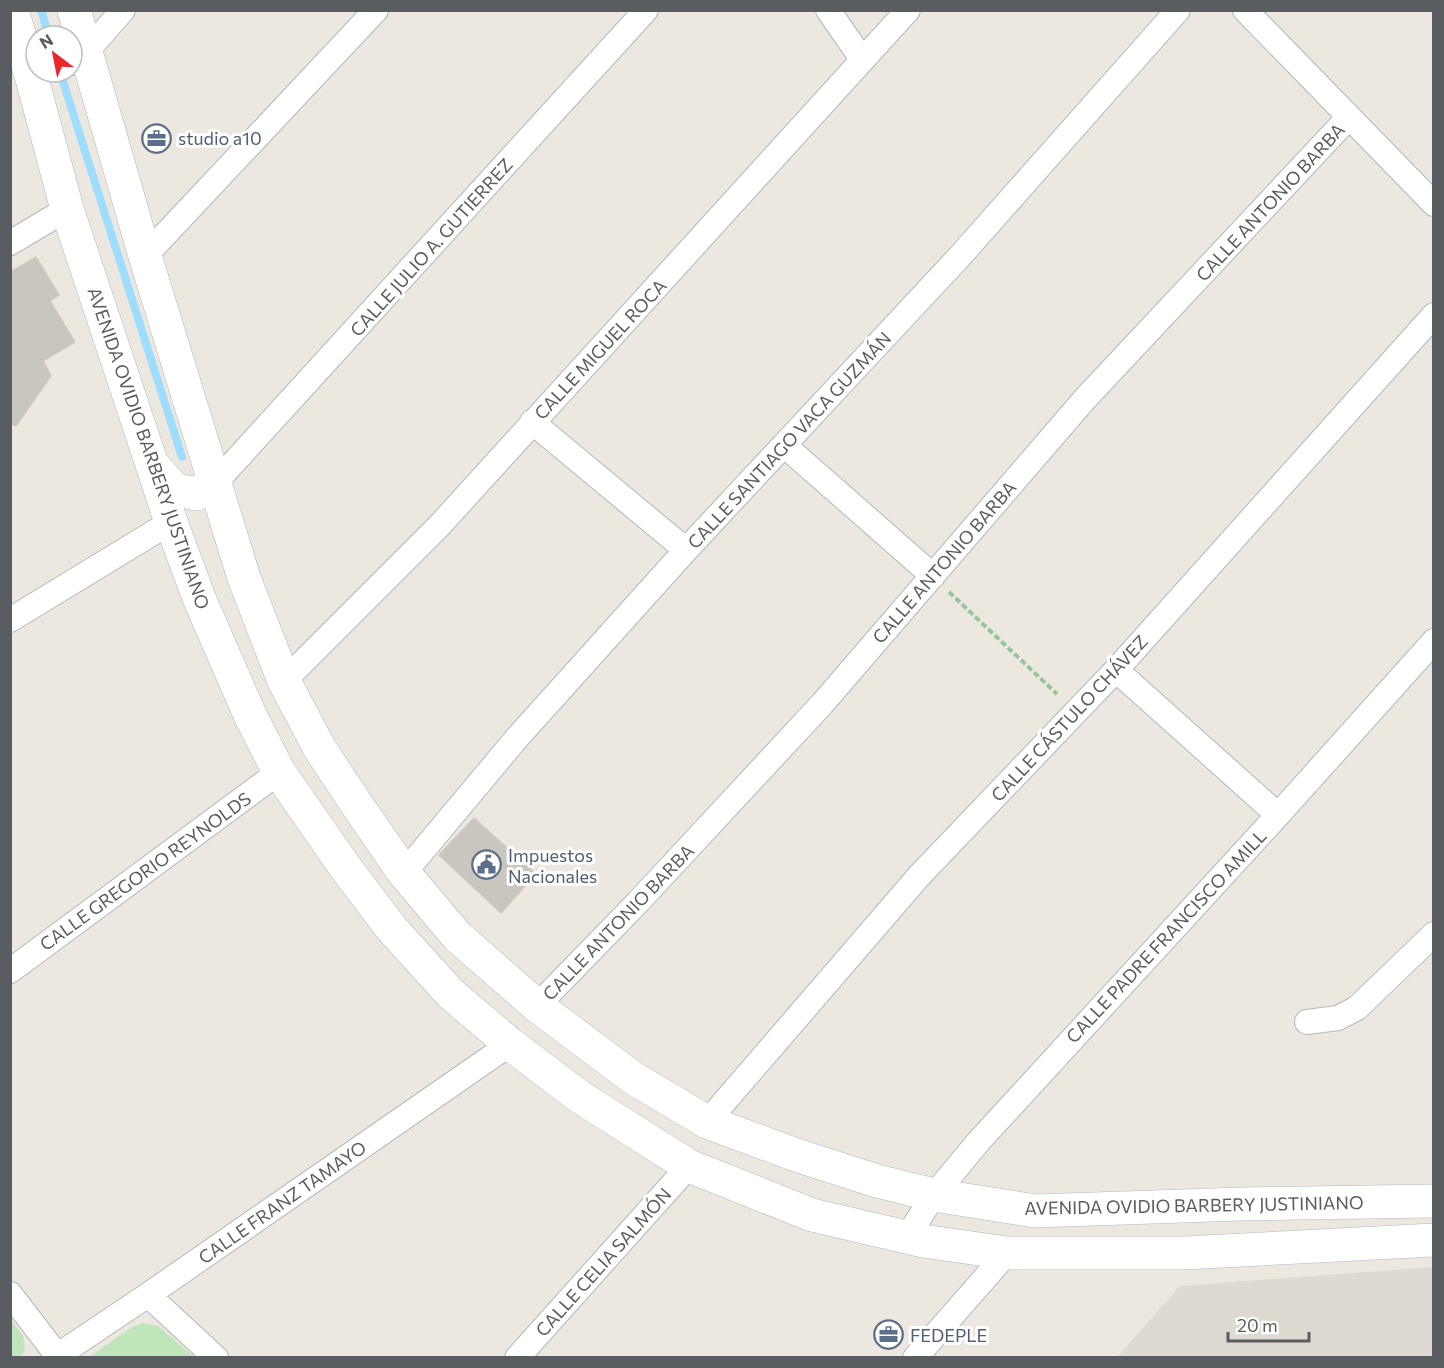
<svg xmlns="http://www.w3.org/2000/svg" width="1444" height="1368" font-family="Commissioner,sans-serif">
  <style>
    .education { fill: #dedad1 }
    .green { fill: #bfe5bb }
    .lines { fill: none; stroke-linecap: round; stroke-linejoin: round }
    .stream { stroke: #9dddff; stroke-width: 8 }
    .building { fill: #c9c5bf; stroke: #d1c9be; stroke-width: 1.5 }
    .street-casing { stroke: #b3b7bb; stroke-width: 26 }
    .secondary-casing { stroke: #b2b6bb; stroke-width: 34 }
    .path { stroke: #94c69e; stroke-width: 4; stroke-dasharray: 6 3; stroke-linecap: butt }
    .street { stroke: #fff; stroke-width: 24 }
    .secondary { stroke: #fff; stroke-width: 33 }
    .labels { text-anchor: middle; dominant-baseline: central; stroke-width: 6; stroke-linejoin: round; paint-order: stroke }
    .service-label { font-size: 18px; fill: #4e5e75; stroke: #fff; text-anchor: start }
    .street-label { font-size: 18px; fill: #595d61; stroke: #fff }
  </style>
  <rect width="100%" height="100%" fill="#ece8e0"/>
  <path class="education" d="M1433,1267V1357H1117L1180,1286Z"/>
  <path class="green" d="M10,1319L23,1336L25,1350L20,1357H11Z
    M143,1323L158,1326L194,1357H89L132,1327Z"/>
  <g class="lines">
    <path class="stream" d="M41,10L49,36
      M60,72L182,457"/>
  </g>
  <path class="building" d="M36,257L59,295L50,301L75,342L43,361L51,376L16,426L10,423V272Z
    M474,818L536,874L501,913L439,855Z"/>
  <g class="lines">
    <defs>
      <path id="street" d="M828,10L862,59
        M1245,10L1434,204
        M72,63L87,51L123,10
        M10,243L67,209
        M145,256L376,10
        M532,422L686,550
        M784,445L933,576
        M216,482L646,10
        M10,620L171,522
        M1116,670L1278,815
        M284,681L439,526L908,10
        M404,873L516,739L686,550L961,255L1178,10
        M10,971L279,772
        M537,1006L639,901L822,704L1084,400L1349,117
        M1307,1022L1338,1018L1357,1008L1434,934
        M707,1122L919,876L1116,670L1434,315
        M907,1237L934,1195L979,1141L1278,815L1434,641
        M10,1294L57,1355
        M148,1295L216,1358
        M54,1358L148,1295L510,1044
        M517,1358L689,1166
        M915,1358L1007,1253"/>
      <path id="secondary" d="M12,10L32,79L67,209L171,522L199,598L250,715L279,772L345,867L392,929L451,994L510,1044L580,1097L689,1166L812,1215L923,1241L1007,1253H1184L1434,1240
        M74,10L145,256L244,578L284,681L320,749L357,805L404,873L457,936L537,1006L633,1078L707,1122L799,1156L877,1181L934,1195L1035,1211L1241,1204L1434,1201
        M152,464L174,489L196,494L216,482"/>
    </defs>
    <use href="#street" class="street-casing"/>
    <use href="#secondary" class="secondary-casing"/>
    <path class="path" d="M949,592L1057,694"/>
    <use href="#street" class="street"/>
    <use href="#secondary" class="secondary"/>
  </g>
  <defs>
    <symbol id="office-ring" viewBox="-11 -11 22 22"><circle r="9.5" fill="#fff" stroke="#5c6f8a" stroke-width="1.5"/><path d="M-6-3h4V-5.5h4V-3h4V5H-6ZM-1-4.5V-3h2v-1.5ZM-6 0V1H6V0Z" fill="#5c6f8a"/></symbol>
    <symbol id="civic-ring" viewBox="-11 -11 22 22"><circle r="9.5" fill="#fff" stroke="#5c6f8a" stroke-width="1.5"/><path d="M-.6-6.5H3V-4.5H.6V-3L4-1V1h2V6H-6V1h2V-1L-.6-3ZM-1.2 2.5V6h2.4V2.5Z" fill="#5c6f8a"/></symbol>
  </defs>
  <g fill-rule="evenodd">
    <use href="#office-ring" x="140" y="122" width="33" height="33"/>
    <use href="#civic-ring" x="470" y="848" width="33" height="33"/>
    <use href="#office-ring" x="872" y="1318" width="33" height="33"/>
  </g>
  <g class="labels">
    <g class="service-label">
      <text x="178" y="138">studio a10</text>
      <text x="508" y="855">Impuestos<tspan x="508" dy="21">Nacionales</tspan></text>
      <text x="910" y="1335">FEDEPLE</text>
    </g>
    <g class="street-label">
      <text transform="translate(1270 202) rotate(-47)">CALLE ANTONIO BARBA</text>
      <text transform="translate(431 247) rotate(-48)">CALLE JULIO A. GUTIERREZ</text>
      <text transform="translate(600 349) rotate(-47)">CALLE MIGUEL ROCA</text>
      <text transform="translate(789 440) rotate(-47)">CALLE SANTIAGO VACA GUZMÁN</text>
      <text transform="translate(149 448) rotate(71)">AVENIDA OVIDIO BARBERY JUSTINIANO</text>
      <text transform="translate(944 562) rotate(-49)">CALLE ANTONIO BARBA</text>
      <text transform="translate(1069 718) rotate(-47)">CALLE CÁSTULO CHÁVEZ</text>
      <text transform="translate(145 871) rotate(-36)">CALLE GREGORIO REYNOLDS</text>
      <text transform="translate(618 922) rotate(-46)">CALLE ANTONIO BARBA</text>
      <text transform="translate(1166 936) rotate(-47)">CALLE PADRE FRANCISCO AMILL</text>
      <text transform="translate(282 1202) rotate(-35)">CALLE FRANZ TAMAYO</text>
      <text transform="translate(1194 1205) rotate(-1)">AVENIDA OVIDIO BARBERY JUSTINIANO</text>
      <text transform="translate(603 1262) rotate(-48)">CALLE CELIA SALMÓN</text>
    </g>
  </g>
  <rect width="1444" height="1368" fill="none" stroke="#595d61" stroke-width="24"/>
  <g transform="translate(54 54) rotate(328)"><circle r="28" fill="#ffffff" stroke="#bdbec0" stroke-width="1.5"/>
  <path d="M0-4.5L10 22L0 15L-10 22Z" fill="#eb272a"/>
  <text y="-9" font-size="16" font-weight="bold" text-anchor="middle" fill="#595d61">N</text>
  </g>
  <path d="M1228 1332v9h81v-9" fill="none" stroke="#595d61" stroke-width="3"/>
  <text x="1237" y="1332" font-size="18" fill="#595d61" stroke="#ffffff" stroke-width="4.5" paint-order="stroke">20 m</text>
</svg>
